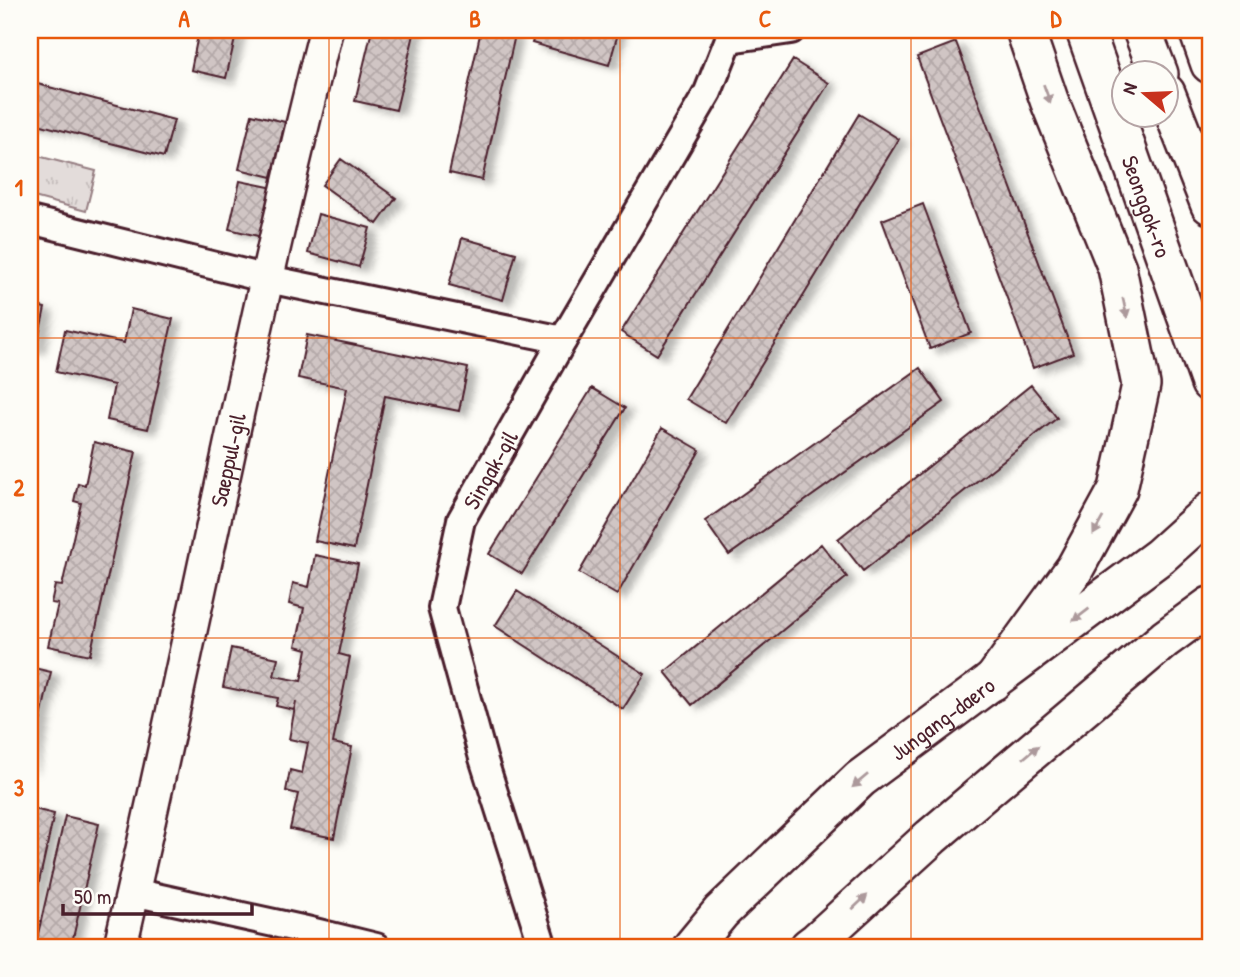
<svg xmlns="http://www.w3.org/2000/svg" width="1240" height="977" font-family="'Patrick Hand',sans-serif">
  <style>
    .park { fill: url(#park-tufts); stroke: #967e82; stroke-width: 2 }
    .building { fill: url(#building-cross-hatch); stroke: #4a1f2b; stroke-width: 2; filter: url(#shadow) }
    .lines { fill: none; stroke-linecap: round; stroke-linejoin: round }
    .minor-casing { stroke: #4a1f2b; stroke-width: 32 }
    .tertiary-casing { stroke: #4a1f2b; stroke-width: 37 }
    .secondary-casing { stroke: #4a1f2b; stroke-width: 42 }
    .minor { stroke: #fdfcf7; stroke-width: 26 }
    .tertiary { stroke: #fdfcf7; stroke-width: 32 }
    .secondary { stroke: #fdfcf7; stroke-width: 37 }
    .oneway { fill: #ac999b }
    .grid { fill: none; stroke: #e8590c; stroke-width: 2; stroke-opacity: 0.55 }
    .labels { text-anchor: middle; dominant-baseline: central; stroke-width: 5; stroke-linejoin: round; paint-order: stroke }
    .street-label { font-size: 23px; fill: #4a1f2b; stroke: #fdfcf7 }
    .neatline { fill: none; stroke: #e8590c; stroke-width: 2.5 }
    .grid-label { font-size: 23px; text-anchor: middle; font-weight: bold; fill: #e8590c }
  </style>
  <defs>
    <pattern id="park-tufts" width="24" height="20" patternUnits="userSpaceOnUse" patternTransform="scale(1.75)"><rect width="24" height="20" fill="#e3dcda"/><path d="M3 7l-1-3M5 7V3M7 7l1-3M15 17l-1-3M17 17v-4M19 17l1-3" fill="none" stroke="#c4bcbb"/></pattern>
    <pattern id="building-cross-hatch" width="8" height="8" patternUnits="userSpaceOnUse" patternTransform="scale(1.75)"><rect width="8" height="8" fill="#d0c5c4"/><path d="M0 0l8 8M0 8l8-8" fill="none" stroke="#b4a9a9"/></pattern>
    <filter id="shadow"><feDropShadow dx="8" dy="4.5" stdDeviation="3.5" flood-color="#0004"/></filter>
  </defs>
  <rect width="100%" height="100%" fill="#fdfcf7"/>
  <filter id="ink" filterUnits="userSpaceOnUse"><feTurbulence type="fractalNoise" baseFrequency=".0143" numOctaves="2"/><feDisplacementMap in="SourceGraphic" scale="14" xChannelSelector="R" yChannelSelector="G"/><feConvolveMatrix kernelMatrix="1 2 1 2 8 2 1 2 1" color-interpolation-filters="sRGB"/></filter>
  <g filter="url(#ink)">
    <path class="park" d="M30,154L96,171L86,211L30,196Z"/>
    <path class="building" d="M199,30H237L226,78L191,70Z
      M372,30H415L396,110L355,101Z
      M481,30H492L515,35L482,180L449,173Z
      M536,30H619L609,65L532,43Z
      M956,42L1073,353L1033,368L917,57Z
      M793,60L829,83L657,355L621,332Z
      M30,82L174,120L164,157L30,122Z
      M252,114L285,122L272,177L239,169Z
      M859,114L899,139L726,423L686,399Z
      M341,159L396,198L377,224L322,185Z
      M240,181L274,188L262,237L229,229Z
      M923,204L971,333L930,349L882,220Z
      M318,214L370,228L359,267L308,253Z
      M462,238L516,253L503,300L449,285Z
      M30,304L45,308L36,349L30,348Z
      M131,309L173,319L148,429L107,420L114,385L56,372L65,330L124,343Z
      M307,335L468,368L459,411L385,396L354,549L315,541L347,388L298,378Z
      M920,368L944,402L729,555L705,521Z
      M1031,385L1057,418L863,571L838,539Z
      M592,388L625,408L522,574L489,554Z
      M662,428L700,450L617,595L579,573Z
      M94,442L136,452L90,655L48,646L58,604L51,603L55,585L62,586L81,503L74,501L78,483L85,485Z
      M821,544L847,577L692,705L665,672Z
      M315,555L358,564L339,654L350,657L333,743L352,747L334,838L290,829L298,794L286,791L290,770L302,773L308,743L289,739L296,702L294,710L276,706L278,698L223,687L231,648L278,658L274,676L301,681L307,649L296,646L304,608L289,604L293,583L309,587Z
      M517,591L645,674L623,709L495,626Z
      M30,667L51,672L30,768Z
      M30,808L54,814L30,923Z
      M65,816L99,824L71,947H35Z"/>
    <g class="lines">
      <defs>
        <g id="minor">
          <path d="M729,39L791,30"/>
          <path d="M30,220L268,279L563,340"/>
          <path d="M133,892L306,930L376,947"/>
          <path id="s1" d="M543,947L483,758L442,608L461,520L563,340L708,92L729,39V30"/>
        </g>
        <g id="tertiary">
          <path id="s2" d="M120,947C192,642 249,333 326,30"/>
        </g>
        <g id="secondary">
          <path id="s3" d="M1085,30L1210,383"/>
          <path d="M1142,30L1159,74"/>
          <path d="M1198,30L1210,64"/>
          <path d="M1166,93L1210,205"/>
          <path d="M992,682L1075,568L1118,489L1141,385L1117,268L1049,100L1025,30"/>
          <path id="s4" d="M692,947L721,912L860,779L1160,556L1210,511"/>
          <path d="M809,947L817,941L931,837L1165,639L1210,606"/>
        </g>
      </defs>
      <use href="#minor" class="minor-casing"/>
      <use href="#tertiary" class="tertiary-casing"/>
      <use href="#secondary" class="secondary-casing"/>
      <use href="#minor" class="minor"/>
      <use href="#tertiary" class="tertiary"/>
      <use href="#secondary" class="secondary"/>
    </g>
    <defs><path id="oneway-solid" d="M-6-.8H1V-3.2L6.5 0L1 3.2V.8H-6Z" transform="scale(1.75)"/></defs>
    <g class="oneway">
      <use href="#oneway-solid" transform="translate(1047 94) rotate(70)"/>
      <use href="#oneway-solid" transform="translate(1125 308) rotate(78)"/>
      <use href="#oneway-solid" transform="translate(1098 526) rotate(119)"/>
      <use href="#oneway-solid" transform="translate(1081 615) rotate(143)"/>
      <use href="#oneway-solid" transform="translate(1031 752) rotate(-40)"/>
      <use href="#oneway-solid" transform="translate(860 781) rotate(140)"/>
      <use href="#oneway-solid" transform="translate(860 902) rotate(-43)"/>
    </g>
  </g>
  <path class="grid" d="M329,30V947M620,30V947M911,30V947M30,338H1210M30,638H1210"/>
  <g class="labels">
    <g class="street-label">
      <text stroke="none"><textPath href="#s3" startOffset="187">Seonggok-ro</textPath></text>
      <text stroke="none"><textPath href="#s2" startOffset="499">Saeppul-gil</textPath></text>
      <text stroke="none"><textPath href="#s1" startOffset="502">Singak-gil</textPath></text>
      <text stroke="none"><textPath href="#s4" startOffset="340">Jungang-daero</textPath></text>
    </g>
  </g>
  <rect width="1240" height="977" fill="none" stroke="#fdfcf7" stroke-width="77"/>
  <g transform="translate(1145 94) rotate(289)"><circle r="33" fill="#fdfcf7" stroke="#b5a4a5" stroke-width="2"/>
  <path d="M0-5L12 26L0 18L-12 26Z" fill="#c8321e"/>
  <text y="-10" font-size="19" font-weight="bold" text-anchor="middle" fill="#4a1f2b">N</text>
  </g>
  <path d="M63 904v10h189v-10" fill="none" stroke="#4a1f2b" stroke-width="3.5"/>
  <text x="74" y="904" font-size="21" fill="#4a1f2b" stroke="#fdfcf7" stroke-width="5" paint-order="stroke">50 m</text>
  <rect x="38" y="38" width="1164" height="901" class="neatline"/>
  <g class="grid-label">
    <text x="184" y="27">A</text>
    <text x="475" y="27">B</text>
    <text x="765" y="27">C</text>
    <text x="1056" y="27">D</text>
    <text x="19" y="196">1</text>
    <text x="19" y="496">2</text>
    <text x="19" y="796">3</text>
  </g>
</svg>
